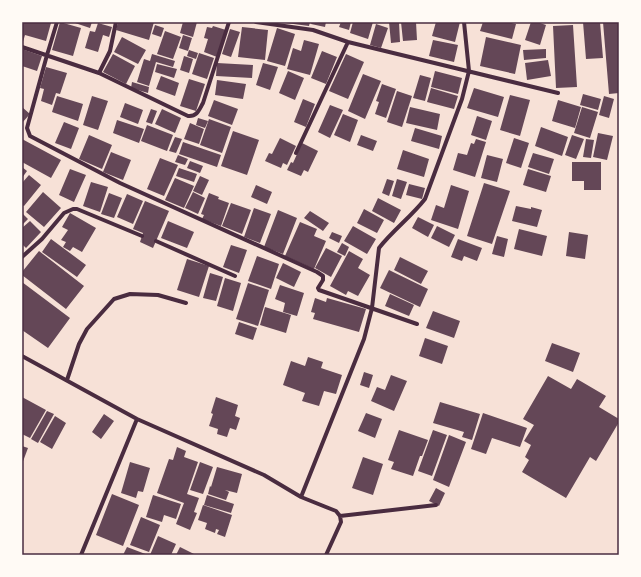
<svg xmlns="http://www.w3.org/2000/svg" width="641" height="577" font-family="'PT Sans Narrow',sans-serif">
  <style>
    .building { fill: #644757 }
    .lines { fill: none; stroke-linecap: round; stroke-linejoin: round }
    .minor { stroke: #4a2c40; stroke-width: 4 }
    .neatline { fill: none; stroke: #4a2c40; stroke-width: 1.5 }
  </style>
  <rect width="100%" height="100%" fill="#f7e1d7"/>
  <path class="building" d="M22,22H47L51,23L46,41L25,35L22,45Z
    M60,22L81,28L73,56L52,50Z
    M72,22H92L90,28Z
    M118,22H154L149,40L116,30Z
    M183,22H197L193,37L180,33Z
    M286,22H310L309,26L286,23Z
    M312,22H326L325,27L311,24Z
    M341,22H351L349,30L339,27Z
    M353,22H373L368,39L350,33Z
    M389,22H399L400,42L391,43Z
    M401,22H416L417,40L403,41Z
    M436,22H460L455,42L432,36Z
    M483,22H507L516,24L512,39L480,31Z
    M531,22H537L546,25L540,45L525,40Z
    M583,22H600L603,58L586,59Z
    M603,22H619V93L609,94Z
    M98,23L112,27L109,37L103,35L98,52L85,48L90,31L95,32Z
    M376,24L388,28L381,48L370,45Z
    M155,25L164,28L161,37L152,34Z
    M573,25L577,87L556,88L553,26Z
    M213,26L226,30L217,57L204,52L208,39L204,38L207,27L212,28Z
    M242,27L268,30L265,60L238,57Z
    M277,28L295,34L285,66L267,61Z
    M230,29L240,32L231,57L222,54Z
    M165,31L181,37L173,59L157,54Z
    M183,35L192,38L188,51L179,48Z
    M122,37L146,50L138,64L114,52Z
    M486,37L521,45L515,74L480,66Z
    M304,40L319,44L310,75L287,69L293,48L301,51Z
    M433,40L458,45L454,62L429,56Z
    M22,49L42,56L37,71L22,66Z
    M546,49V58L524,60L523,50Z
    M189,50L198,53L196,59L187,56Z
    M322,51L337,57L326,84L311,78Z
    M199,53L214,58L207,79L192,74Z
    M113,54L135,66L126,84L103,72Z
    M152,54L175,61L173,67L156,62L149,86L137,82L144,59L150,61Z
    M346,54L364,62L348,99L329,91Z
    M184,56L193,59L189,73L180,70Z
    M548,60L551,76L527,80L525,63Z
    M217,63L253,65L252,78L216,76Z
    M263,63L278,67L270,90L256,85Z
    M157,64L177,69L174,78L155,72Z
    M46,67L67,73L60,94L56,93L52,105L41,101L44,89L40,88Z
    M288,71L304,78L295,100L279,93Z
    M435,71L462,78L458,94L431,87Z
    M363,74L381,81L365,119L348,111Z
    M420,75L431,78L425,101L413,98Z
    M161,76L179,83L175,96L156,89Z
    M189,79L205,84L196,111L180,106Z
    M217,80L246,84L243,99L215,95Z
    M132,82L149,87L148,93L131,88Z
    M382,84L396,89L386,118L375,114L379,102L376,101Z
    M431,88L458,96L454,109L427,102Z
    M474,88L504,97L498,117L467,108Z
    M397,91L412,96L402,127L387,122Z
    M583,94L601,99L598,110L580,105Z
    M510,95L530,100L520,136L500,130Z
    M57,96L83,104L78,121L52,112Z
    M92,96L108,101L98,130L83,125Z
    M604,96L614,99L609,118L599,115Z
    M303,99L315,104L306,127L294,122Z
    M214,100L238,109L232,125L208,116Z
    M558,100L581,107L575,128L552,121Z
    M125,103L143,110L138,124L120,117Z
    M330,105L343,110L330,138L318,132Z
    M22,107L30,114L22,123Z
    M410,107L440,114L437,130L406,123Z
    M582,107L598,112L590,138L574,133Z
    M151,109L157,111L152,124L146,122Z
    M162,109L181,118L175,133L155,124Z
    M343,114L358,120L350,142L334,135Z
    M477,116L492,121L486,140L471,135Z
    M198,118L208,121L205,128L196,125Z
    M209,119L231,127L222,153L200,145Z
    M117,120L144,129L139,143L113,133Z
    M64,122L79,128L71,149L55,143Z
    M190,123L204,129L199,144L184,139Z
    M147,125L173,135L167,151L141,141Z
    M541,127L568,137L562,156L535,146Z
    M415,128L442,136L439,149L411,141Z
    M233,131L259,140L247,175L221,166Z
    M598,133L613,136L607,160L593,157Z
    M89,135L112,145L102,169L79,159Z
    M361,135L377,141L373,151L357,145Z
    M572,135L584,139L576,159L565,155Z
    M175,137L182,139L176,153L169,151Z
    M280,138L296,146L287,165L283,163L281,168L265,161L269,153L272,154Z
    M514,138L529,143L521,168L506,163Z
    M22,139L61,160L51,178L22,162Z
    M476,139L486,142L475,177L453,170L458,153L467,155L471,143L474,144Z
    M586,139L594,140L591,158L583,157Z
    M183,142L221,155L217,167L179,154Z
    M302,143L318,151L308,172L304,170L301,176L287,170L291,162L293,163Z
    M403,150L429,159L424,177L397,169Z
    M111,152L131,160L123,180L103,172Z
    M533,153L554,159L549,174L528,167Z
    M178,155L188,159L185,165L175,162Z
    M487,155L503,159L497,182L481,178Z
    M160,158L178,165L164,196L147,189Z
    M190,161L203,166L200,173L187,168Z
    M572,162H601V190H584V181H572Z
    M22,167L27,171L22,178Z
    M179,168L197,174L194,182L176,176Z
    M70,169L86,175L74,202L59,195Z
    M528,169L551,176L546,192L523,185Z
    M29,175L41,185L24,206L22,205V183Z
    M200,176L209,180L202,195L193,191Z
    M175,178L194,186L184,208L165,200Z
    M387,179L394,181L389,196L382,193Z
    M397,179L407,182L401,199L392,196Z
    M91,182L108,187L100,212L83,206Z
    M484,183L510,191L492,244L467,236Z
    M409,184L425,188L422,199L406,195Z
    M256,185L272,192L267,204L251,197Z
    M451,185L469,191L458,229L431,220L436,205L444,208Z
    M43,192L61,208L44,227L26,212Z
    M193,192L205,198L198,214L185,208Z
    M109,193L122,198L114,218L101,214Z
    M209,193L219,197L218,199L229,203L221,226L202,219L204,215L201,214Z
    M127,194L143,201L133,224L117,217Z
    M378,198L401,210L394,223L372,211Z
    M145,201L169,211L153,248L140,242L143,233L133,229Z
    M231,203L251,210L242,234L222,226Z
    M516,206L531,209V207L542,210L537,227L512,221Z
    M254,208L271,214L260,243L244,237Z
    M364,209L384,220L377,233L357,223Z
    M278,210L297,218L283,254L264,247Z
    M310,211L329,223L323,231L304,218Z
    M22,213L28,219L22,225Z
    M70,213L96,228L82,252L73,247L70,251L63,247L66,242L61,240L68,230L62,227Z
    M418,217L434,225L428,237L412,228Z
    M30,221L41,232L26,248L22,244V228Z
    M168,221L194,232L187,248L161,238Z
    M300,222L317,229L314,236L326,241L314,269L285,256Z
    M353,226L376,239L367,254L344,241Z
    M437,226L455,235L449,247L431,238Z
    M519,229L547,236L542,256L514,249Z
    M332,232L342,236L339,243L329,238Z
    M569,232L588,235L585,259L566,256Z
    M497,236L508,239L504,257L492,254Z
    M51,239L86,265L77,277L42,252Z
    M458,239L482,248L477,261L464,256L462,261L451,257Z
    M342,243L349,247L345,256L337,252Z
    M231,245L247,250L239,273L223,267Z
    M326,248L342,256L331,277L315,268Z
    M39,251L84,286L66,309L22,275V272Z
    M349,251L363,259L358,268L370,275L358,296L348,291L346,295L330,286Z
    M257,256L279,264L271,289L248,281Z
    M400,257L428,271L421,284L394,270Z
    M187,259L209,266L199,297L177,290Z
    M283,263L301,272L294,287L276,278Z
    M389,270L428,289L420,307L380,288Z
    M210,273L223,277L216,301L203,298Z
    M225,278L241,283L233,311L217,306Z
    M22,282L70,318L48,348L22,330Z
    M248,283L269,290L258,326L236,319Z
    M280,285L304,293L297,316L283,312L285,303L275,299Z
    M390,294L414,305L409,316L385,306Z
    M315,298L326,302L327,298L366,309L359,332L313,319L315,313L311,312Z
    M265,307L291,315L286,333L260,325Z
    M433,311L460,321L454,338L426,328Z
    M239,322L257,328L253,340L235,334Z
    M425,338L448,346L442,364L419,356Z
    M552,343L580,353L573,372L545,361Z
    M308,357L323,362L321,368L342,375L336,394L324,391L319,406L302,401L305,393L283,385L291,361L305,366Z
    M364,372L373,375L369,388L360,385Z
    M391,375L407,381L394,411L371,401L377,387L385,390Z
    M548,376L571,389L577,379L606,396L599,407L619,419V422L596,461L590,457L566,498L522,472L529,460L525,457L531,445L524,441L534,425L523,419Z
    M22,397L46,410L30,438L22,434Z
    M216,397L238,405L235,416L240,418L236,430L230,428L227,437L217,434L218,429L209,426L213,414L211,413Z
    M440,402L480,414L472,440L462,437L464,432L433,423Z
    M47,411L54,414L38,443L31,439Z
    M366,413L382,419L375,438L358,431Z
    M483,413L527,428L520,447L492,438L486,454L471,449Z
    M104,414L114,421L101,439L92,432Z
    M55,416L66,423L52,449L40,442Z
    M399,430L428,440L422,456H420L413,476L391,469L394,462L388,460Z
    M433,430L447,435L432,476L418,471Z
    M449,435L466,442L449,487L433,480Z
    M22,446L28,448L22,464Z
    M177,447L186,451L184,457L198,462L187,494L199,498L194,512L197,513L190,530L176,524L184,503L157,493L169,459L173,460Z
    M363,457L383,464L373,495L352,488Z
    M130,462L150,468L143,492L138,491L136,498L121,493Z
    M200,462L213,467L203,494L190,490Z
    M217,467L242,474L237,493L225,490L229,492L226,500L208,494L210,486L211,487Z
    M436,488L445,493L439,506L429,501Z
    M112,494L139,505L123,546L96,535Z
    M153,495L181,504L176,519L164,515L162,522L146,517Z
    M207,495L234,504L231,513L204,505Z
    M203,505L232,515L225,537L217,534L219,530L216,529L215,533L205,529L207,523L198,520Z
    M141,517L160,525L149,552L130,545Z
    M158,536L176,544L171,555H150Z
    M127,547L148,555H123Z
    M180,547L196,555H176Z"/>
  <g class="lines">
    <path class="minor" d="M57,22L47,55L27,128L30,136L120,183L317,272L323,276V280L318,288L319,290L417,324
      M256,22L313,30L348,42L558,93
      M22,47L99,73L188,116C197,117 199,110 203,103L229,22
      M99,73L110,51L116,22
      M296,153L348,42
      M156,241L235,276
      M22,257L42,239L64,213L73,209H77L142,236
      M22,356L137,419L264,475L301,497L336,511L340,516L341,522L326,555
      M67,380L79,344L87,329L114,299L130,294L158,295L186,303
      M301,497L364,339L372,308L379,248C393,230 411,217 425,199L462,99L469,71L464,22
      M340,516L436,505
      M81,555L137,419"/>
  </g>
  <rect width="641" height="577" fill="none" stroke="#fffaf5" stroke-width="46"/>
  <rect x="23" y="23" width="595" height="531" class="neatline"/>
</svg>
